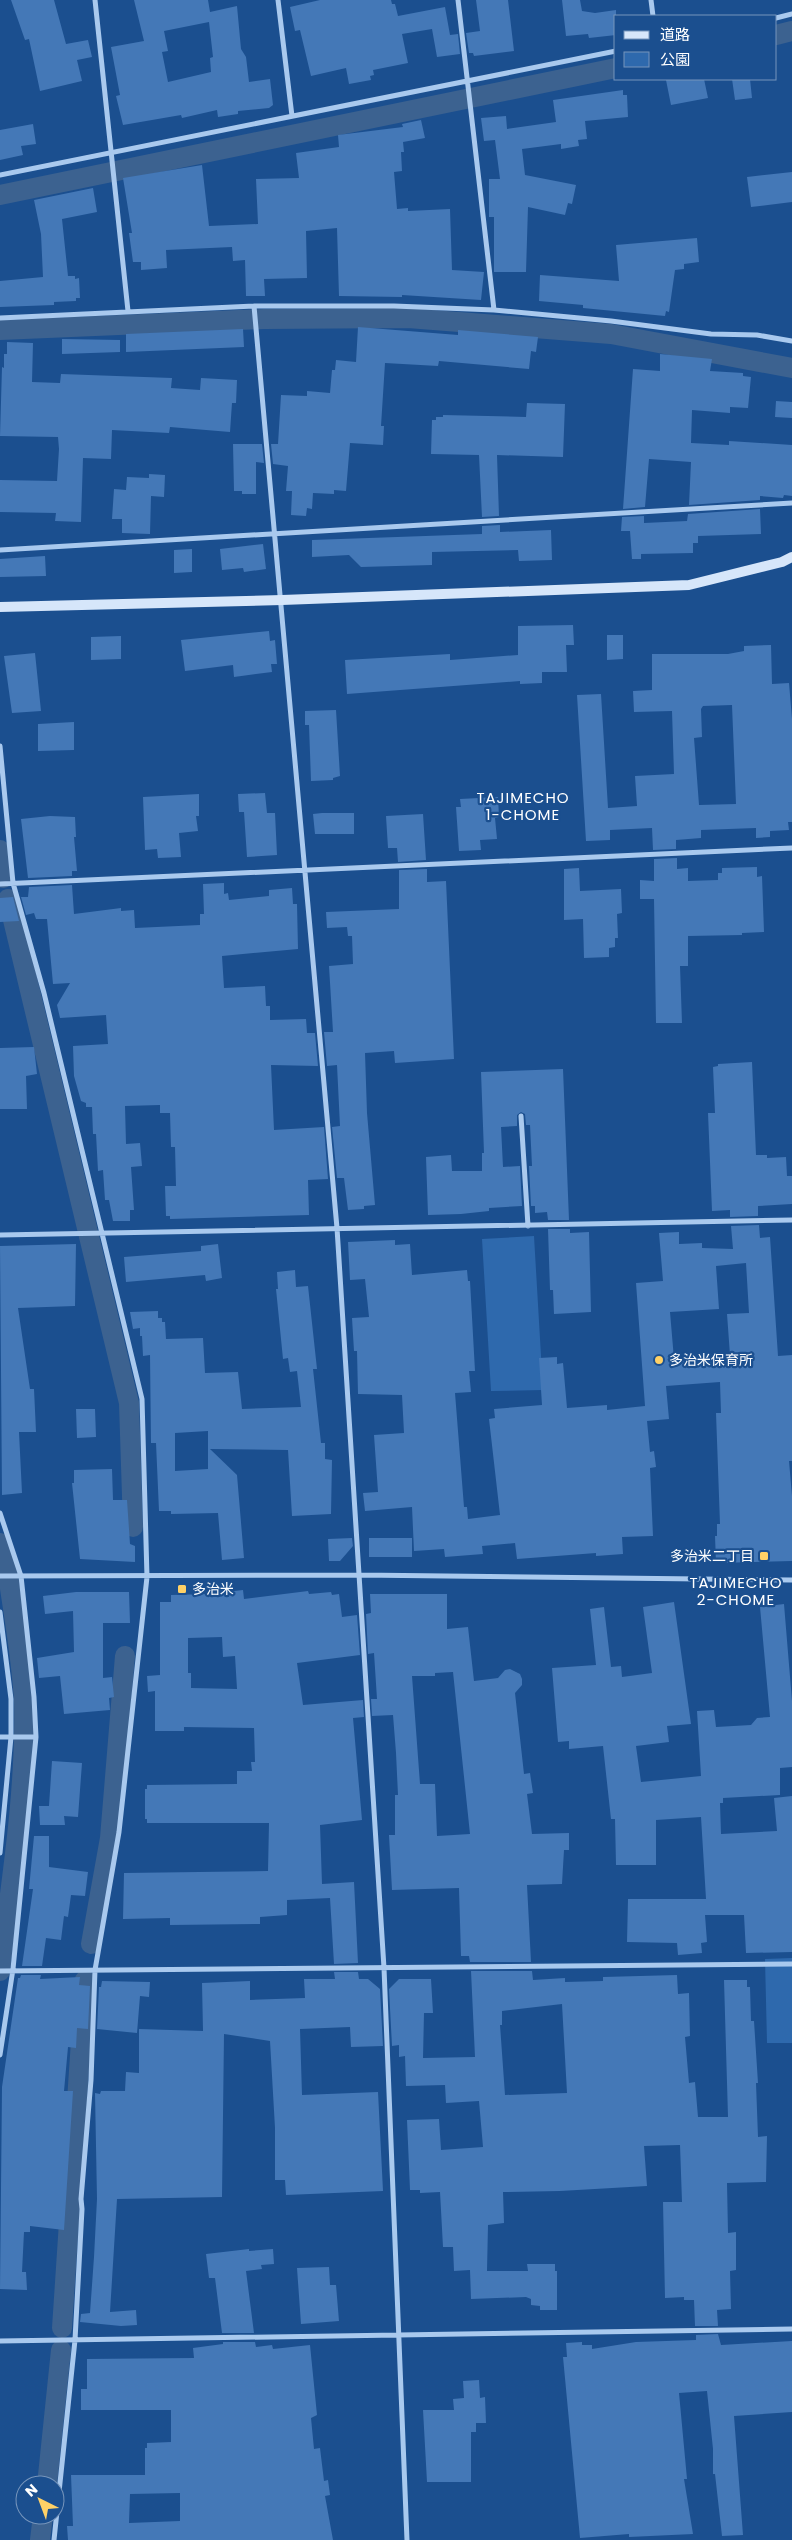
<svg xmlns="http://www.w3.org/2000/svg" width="792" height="2540" font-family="Poppins,'Noto Sans JP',sans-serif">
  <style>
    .green { fill: #2e69ad }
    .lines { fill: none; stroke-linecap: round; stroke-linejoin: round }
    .canal { stroke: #3c6290; stroke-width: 20 }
    .building { fill: #4478b7; fill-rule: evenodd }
    .street { stroke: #a9c9ee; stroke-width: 5 }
    .secondary { stroke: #d6e6fa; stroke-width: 10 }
    .poi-dot { fill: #ffd166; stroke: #1b4f8f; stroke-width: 2 }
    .labels { text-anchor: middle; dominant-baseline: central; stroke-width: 4.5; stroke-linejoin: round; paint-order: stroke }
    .poi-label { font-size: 14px; fill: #fff; stroke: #1b4f8f; text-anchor: start }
    .neighbourhood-label { font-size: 15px; letter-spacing: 1px; fill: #fff; stroke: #1b4f8f }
  </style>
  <rect width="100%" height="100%" fill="#1b4f8f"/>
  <path class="green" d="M534,1236L543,1390L491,1391L482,1239Z
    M792,1958V2043H767L765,1959Z"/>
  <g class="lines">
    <path class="canal" d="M776,35L792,31
      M0,195L616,68
      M0,330L264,319L408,318L611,334L792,368
      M0,850L3,878
      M8,899L129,1403L133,1527
      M0,1543L6,1560C12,1607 22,1656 24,1703C26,1793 11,1883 0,1971
      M91,1944L110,1838L125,1656
      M62,2328L85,1980
      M47,2485L61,2350
      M40,2540L43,2515"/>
  </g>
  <path class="building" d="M11,0H54L66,44L88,40L92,57L77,60L82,81L40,91L29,39L25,40Z
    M134,0H208L210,12L237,6L241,49L246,57L249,82L270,79L273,105L269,108L238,111V114L218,117L217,110L182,118L181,115L123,125L116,96L120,95L111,47L144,41ZM209,22L213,57L210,58L211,72L168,82L162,52L168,51L164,31Z
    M320,0H391L392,4H395L398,16L445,7L450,35L458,34L460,54L437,57L432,29L402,34L408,63L373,70L374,75L370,76L371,80L349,84L346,68L311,76L300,30L295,31L290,7Z
    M476,0H508L514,51L474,56L473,53H469L466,33L480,31Z
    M562,0H580L582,11L595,13L616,10V35L589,38L588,34L566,36Z
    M674,79H704L708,98L671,105L666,80Z
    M732,79H750L752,98L735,100Z
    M623,90V95H627L628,117L585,121L587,139L578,140L579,146L561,149V144L522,149L525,175L576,185L572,204L568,203L565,215L528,207L526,272H494V217H489V179H500L495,140L484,141L481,118L506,116L507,129L556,122L553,100Z
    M421,120L425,138L403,142L404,152H401L402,171L394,172L397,209L408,208V211L450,209L452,270L484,272L481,300L402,295V297L339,296L337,228L306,231L307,278L264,279L265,296H246L245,260L233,261L232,247L166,250L167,268L141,270V262H133L129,233H132L123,178L202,165L209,226L258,224L256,179L299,178L296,153L339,147L338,135L403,127L402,124Z
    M33,124L36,144L21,146L23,155L0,160V130Z
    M792,172V202L751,207L747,177Z
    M93,188L97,212L62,219L68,276H75V279L79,278L80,298H76V301L54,302V305L0,307V281L43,277L41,234L34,200Z
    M697,238L699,262L684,264V269L675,270L669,312L666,311L665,316L583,308V305L539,301L540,275L619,281L616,245Z
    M358,327L458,335V330L538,337L536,352L531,351L529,369L439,361L438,366L385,363L381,426H384L383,445L350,443L346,491L334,490V494L313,493L312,509L307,508L306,516L291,515L292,491H286L288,466L273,464L271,444H278L281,395L307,396V391L330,393L332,370H335L336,360L356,362Z
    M243,329L244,347L126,352V334Z
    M62,339L120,340V352L62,354Z
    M7,342L33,343L32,382L60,383L61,374L172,378L171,388L200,390L201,378L237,380L236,403H232L230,432L170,427L169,433L112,430L111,459L83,458L81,522L55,521L56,513L0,512V480L57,481L59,449L58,437L0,436L2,367L4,368V354H7Z
    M660,354L712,359L710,371L743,373V376L751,377L748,408L730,407V413L692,410L691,443L729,445V441L792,445V496L784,495L783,498L760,496V500L689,505L691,462L649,459L645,507L623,509L633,369L660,371Z
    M776,401L792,402V418L775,417Z
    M527,403L565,404L563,457L497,455L499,516L482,517L479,455L431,454L432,420H436V417H443V415L526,417Z
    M233,444H262L264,463L256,462V494H242V491H234Z
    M149,474L165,475L164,497L151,496L150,534L122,533V519H112L114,489L126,490L127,477L149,478Z
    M760,509L761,534L698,536V543H693V553L641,554V559H632L630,531H621L622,517L644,516V523L687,521L688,514Z
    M500,525V532L551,530L552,560L519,561L518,550L432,552V565L361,567L349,555L312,557V540L482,534V526Z
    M263,544L266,569L244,572L243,568L222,570L220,549Z
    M192,549V572L174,573V550Z
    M45,556L46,576L0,577V559Z
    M573,625L574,645H566L567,672H542V683L520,684V681L347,694L345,660L450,654V660L518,655V626Z
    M269,631L270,641L275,640L277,664H271L272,672L234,677L233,665L185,671L181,640Z
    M607,635H623V659L607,660Z
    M121,636V659L91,660V637Z
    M771,645L772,684L789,683L792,719V822H788L789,830L770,831V837L756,838V828L701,830V838L676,840V849L653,850L652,828L610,830V840L586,841L577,695L601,694L608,808L637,806L635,776L674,774L672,711L634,712L633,691L652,690V654H728L744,651V646ZM732,705L736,804L699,805L694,738L702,737L701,709L703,706Z
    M35,653L41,711L12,713L4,656Z
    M336,710L340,776L333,778V780L311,781L309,725H305V711Z
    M74,722V750L38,751V724Z
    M265,793L267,813H275L277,855L247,857L244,812H239L238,794Z
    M199,794V816H196L198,831L179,833L181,857L158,858L157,849L145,850L143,797Z
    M498,797L499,817L495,818L497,839L480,840L481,850L459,851L456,807H461L460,799Z
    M322,813H354V834H315L313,814Z
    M423,814L426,860L398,862L397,848H388L386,816Z
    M50,816L75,817L76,837H74L77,871H72V876L28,878L21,819Z
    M677,858V869L688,868V881L718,880V873H722V868L757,867V877L762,876L764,932L742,933V935L688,936V966H680L682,1023H656L654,899H640V880L654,881V859Z
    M579,868L580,891L621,889L622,913L617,914L618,938H615V947L609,948V957L584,958L583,919L564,920V869Z
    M427,869V882L446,881L454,1059L395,1063L394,1051L365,1053L367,1113L375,1205L364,1206V1209L348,1210L344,1178H337L332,1127L340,1126L337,1065L327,1066L324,1032H333L329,966L353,964L352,936H348L347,927L327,928L326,912L399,909V870Z
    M224,883V894L228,893L229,900L269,896V890L292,888L293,904H297L298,949L222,956L224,988L265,986L266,1006H270V1020L306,1019L307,1033H315L318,1066L271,1065L274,1130L324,1127L328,1179L308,1180L309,1215L170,1219V1216H166L165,1186H176L175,1147H171L170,1113H160V1105L125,1106L126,1144L140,1143L142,1166L131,1167L134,1210H130V1221H113L109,1200H105L103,1170L98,1171L96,1134H93L92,1107H86V1103L81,1101L74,1076L73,1046L108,1044L106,1015L60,1018L57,1005L70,983L53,984L47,919H36L34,913L26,915L21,897H28L29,887L72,885L74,914L121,908V911L134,910L135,928L200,925V914H204L203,884Z
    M13,897L19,921L0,922V898Z
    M34,1047L37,1074L26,1076L27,1109H0V1048Z
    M752,1062L756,1155H767V1158L786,1157L787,1176H792V1204L758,1206V1216L730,1217V1210L712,1211L708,1113H715L713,1067L718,1066V1064Z
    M563,1069L569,1220H548L547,1212L535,1213V1206H531L529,1166H532L530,1125H526L525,1114L521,1112L517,1115V1126L501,1127L503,1167L520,1166L522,1206L489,1208V1211L461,1214L428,1215L426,1157L451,1155L452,1171H482V1153H484L481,1072Z
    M759,1225L760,1238L770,1237L778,1356L792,1355V1461H789L792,1496V1561L716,1563L715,1536H717V1524H720L716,1413H721L720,1382L666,1386L669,1419L647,1421L650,1452L654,1451L656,1467L650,1468L653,1536L622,1537L623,1554L596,1556V1553L517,1559L515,1543L482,1546L483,1554L445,1557L444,1549L414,1551L412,1507L365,1511L363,1493L378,1492L374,1435L404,1433L402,1395L358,1394L357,1351H354L352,1318L369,1317L365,1279L350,1280L348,1242L395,1240V1245L410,1244L412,1275L467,1270L468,1281H470L475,1371H469L471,1392L455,1393L464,1507H467L468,1519L500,1515L489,1419L495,1418L494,1409L542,1405L539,1358L557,1357V1364L563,1363L567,1408L607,1405V1410L645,1406L636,1283L663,1281L659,1233L679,1232V1244L702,1243V1248L733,1249L731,1226ZM746,1263L749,1313L727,1314L730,1355L674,1359L670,1312L719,1309L716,1266Z
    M548,1229H570V1233L589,1232L591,1312L554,1314L553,1290H550Z
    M76,1244L75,1306L18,1308L30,1389H34L36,1432H19L22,1493L2,1495L0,1246Z
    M218,1244L222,1278L206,1281L205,1275L126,1282L124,1257L201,1251V1246Z
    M295,1270L296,1287L308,1286L317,1369H313L321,1443H325V1459L332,1460L331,1514L292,1516L288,1450L210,1449L237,1475L244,1558L222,1560L218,1513L171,1514V1511H159L156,1443H151L150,1355L143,1356L142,1336H140V1328L133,1329L130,1312L158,1311V1318H162V1322H165L166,1339L203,1338L205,1373L238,1372L242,1409L301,1407L297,1371L290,1372L288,1358L283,1359L276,1289H278L277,1272ZM208,1431V1469L175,1471V1433Z
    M76,1409H95L96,1437L77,1438Z
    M112,1469L113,1500H127L130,1544L135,1546V1562L80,1559L72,1483H74V1470Z
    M352,1538L353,1546L340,1561H329L328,1539Z
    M369,1538H412V1557H369Z
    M243,1590L244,1599L308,1591L309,1594L331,1592L332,1595L339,1594L342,1617L357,1615L360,1655L297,1663L303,1705L363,1700L364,1717L353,1718L362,1820L320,1825L322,1884L354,1882L358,1963L334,1964L330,1898L287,1900V1915L260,1917V1924L170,1925V1918L123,1919L124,1873L268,1871L269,1823H147V1819H145V1789H147V1785L237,1784V1771H252L251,1762H255L254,1728L184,1727V1731H155V1691L148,1692L147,1676L160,1675V1602H171V1595L210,1594ZM222,1637L223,1657L235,1656L237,1689L191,1688V1673H188V1638Z
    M76,1592H129L130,1623H103V1678L112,1677L114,1697L109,1698L110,1710L64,1714L60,1676L39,1678L37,1658L74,1652L73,1611L45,1614L43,1596Z
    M370,1594H447V1629L468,1627L474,1681L498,1678L505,1670L510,1669L520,1674L522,1679V1685L515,1693L524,1774L530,1773L533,1793L527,1794L532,1834L569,1833V1850H564L562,1884L527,1885L531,1962H470L469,1956H461L459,1888L392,1890L389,1835H395V1795H398L396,1753L393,1715L372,1716L371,1699H377L374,1653L368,1654L366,1614L371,1613ZM453,1672L470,1834L437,1836L435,1784H420L412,1676H435V1673Z
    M674,1602L691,1724L667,1726L669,1742L636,1746L641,1782L701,1776L697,1711L714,1710L716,1727L751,1725L757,1718L770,1717L760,1607L784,1604L792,1701V1767L780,1768V1795L723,1798V1803H720L721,1834L777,1831L774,1798L792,1796V1952L746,1953L744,1915H705L707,1942L701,1943L702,1953L678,1955L677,1943L627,1942L628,1899H706L701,1817L656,1820V1865H616L615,1819H611L603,1746L569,1749V1741L558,1742L552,1668L596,1665L590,1609L604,1607L611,1667L621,1666L622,1677L652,1673L643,1607Z
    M52,1761L82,1763L78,1817L64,1816L65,1825H40L39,1806H49Z
    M34,1836H49V1867L88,1872L85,1896L71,1895L68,1917L64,1916L61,1940L46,1938L42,1966H22L33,1889H29Z
    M471,1971H532L533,1980L565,1978V1982L603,1981V1977L677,1975L678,1994L689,1993L690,2036L685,2037L689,2083L695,2082L698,2117H728L724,1980H747V1987H750L751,2021H754L758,2083H756L758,2137L767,2136L766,2182L727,2183L728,2233L736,2232V2270L730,2271L731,2309L717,2310L718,2326H695L694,2300H684V2297L665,2298L663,2202H682L680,2145L644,2146L647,2186L560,2191L503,2192L504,2223L488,2225L487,2271H528L527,2264H555V2271H557V2310H540V2306L531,2305V2299L526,2297L471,2299L470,2270L454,2271L453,2247H443L440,2192L420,2193V2190H410L407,2120L439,2119L441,2150L483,2147L479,2101L446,2103L445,2085L406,2086L405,2056L399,2057V2045L392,2046L389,1989L399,1979H431L433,2013H424L423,2058L475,2057ZM562,2004L567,2093L505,2095L500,2025H502V2011Z
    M334,1972H358L359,1979H368L380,1989L383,2046L351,2047L350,2027L300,2029L302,2095L378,2092L383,2191L286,2195L285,2180H275V2128L270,2041L224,2034L222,2197L117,2199L110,2312L136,2310L137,2325L121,2326L80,2322L81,2314L90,2313L94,2257L97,2199L95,2093L100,2094L101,2091H125L126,2072L139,2073V2029L203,2031L202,1983L250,1981V2000L305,1998L304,1979H335Z
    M21,1975H41L40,1979L80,1977L79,1985L90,1986L88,2029L77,2028L76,2048L68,2047L64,2091H73L64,2230L30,2226V2232H24L22,2272H26L27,2290L0,2289L2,2087L18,1978H20Z
    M102,1981L150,1982L149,1997L140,1996L137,2033L97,2029L99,1987H101Z
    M249,2249V2251L273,2249L274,2264L261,2265L262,2269L246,2271L254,2333H222L215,2278H209L206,2254Z
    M329,2267L330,2285H336L339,2321L301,2324L297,2268Z
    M718,2334L721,2345L792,2341V2412L734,2416L743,2535L722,2536L715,2474H713V2449L707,2391L679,2393L687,2479H684L693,2534L629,2537V2534L580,2538L563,2357H567L566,2343L582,2342V2345H592V2349L636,2342L696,2340V2335Z
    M223,2342H255L256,2347L272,2345L273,2349L310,2345L317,2415L311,2418L314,2449L320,2448L324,2481L328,2480L330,2495L325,2496L333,2540H68L67,2526H73L71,2475H145V2448H147V2443L171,2442V2410H81V2389H87V2359L194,2358L193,2348L223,2344ZM180,2493V2521L129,2523L130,2494Z
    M479,2380L480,2398L485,2397L486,2423H476V2432H471V2482H427L423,2410H454L453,2399L464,2398L463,2381Z"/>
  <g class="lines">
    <path class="street" d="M95,0L128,311
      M278,0L292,116
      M458,0L494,310
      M651,0L653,16
      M776,18L792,14
      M0,175L616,51
      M254,306L337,1228L384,1968L407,2540
      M0,318L254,306H394L494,310L611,321L711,334L757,335L792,341
      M0,550L792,503
      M0,746L13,883L44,993L142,1399L147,1577L119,1832L95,1970L91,2080L81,2199L82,2209L75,2340L54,2540
      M0,884L792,848
      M521,1116L528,1226
      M0,1235L792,1220
      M0,1513L21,1576L34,1697L36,1737L13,1969L0,2055
      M0,1576L360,1575L792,1580
      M0,1612L11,1699V1737L0,1853
      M0,1737H36
      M0,1971L792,1964
      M0,2341L792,2329"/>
    <path class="secondary" d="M0,607L282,600L689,585L782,562L792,557"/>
  </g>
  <g class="poi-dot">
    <circle cx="659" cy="1360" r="5"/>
    <rect x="759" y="1551" width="10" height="10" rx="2.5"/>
    <rect x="177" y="1584" width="10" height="10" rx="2.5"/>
  </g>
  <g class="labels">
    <g class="poi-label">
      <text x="669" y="1360">多治米保育所</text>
      <text x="754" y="1556" text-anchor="end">多治米二丁目</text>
      <text x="192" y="1589">多治米</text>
    </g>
    <g class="neighbourhood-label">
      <text x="523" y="797">TAJIMECHO<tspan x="523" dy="17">1-CHOME</tspan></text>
      <text x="736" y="1582">TAJIMECHO<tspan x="736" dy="17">2-CHOME</tspan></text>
    </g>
  </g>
  <rect x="614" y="15" width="162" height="65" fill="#1b4f8f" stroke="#7695bc"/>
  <rect x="624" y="31" width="25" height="8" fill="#d6e6fa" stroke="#7695bc"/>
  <text x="660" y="40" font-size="15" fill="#ffffff">道路</text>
  <rect x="624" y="52" width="25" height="15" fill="#2e69ad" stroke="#7695bc"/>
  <text x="660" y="65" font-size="15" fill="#ffffff">公園</text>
  <g transform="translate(40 2500) rotate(318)"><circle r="24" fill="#1b4f8f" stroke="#7695bc"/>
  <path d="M0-4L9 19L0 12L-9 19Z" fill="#ffd166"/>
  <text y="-8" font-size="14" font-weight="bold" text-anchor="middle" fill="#ffffff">N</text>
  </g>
</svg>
